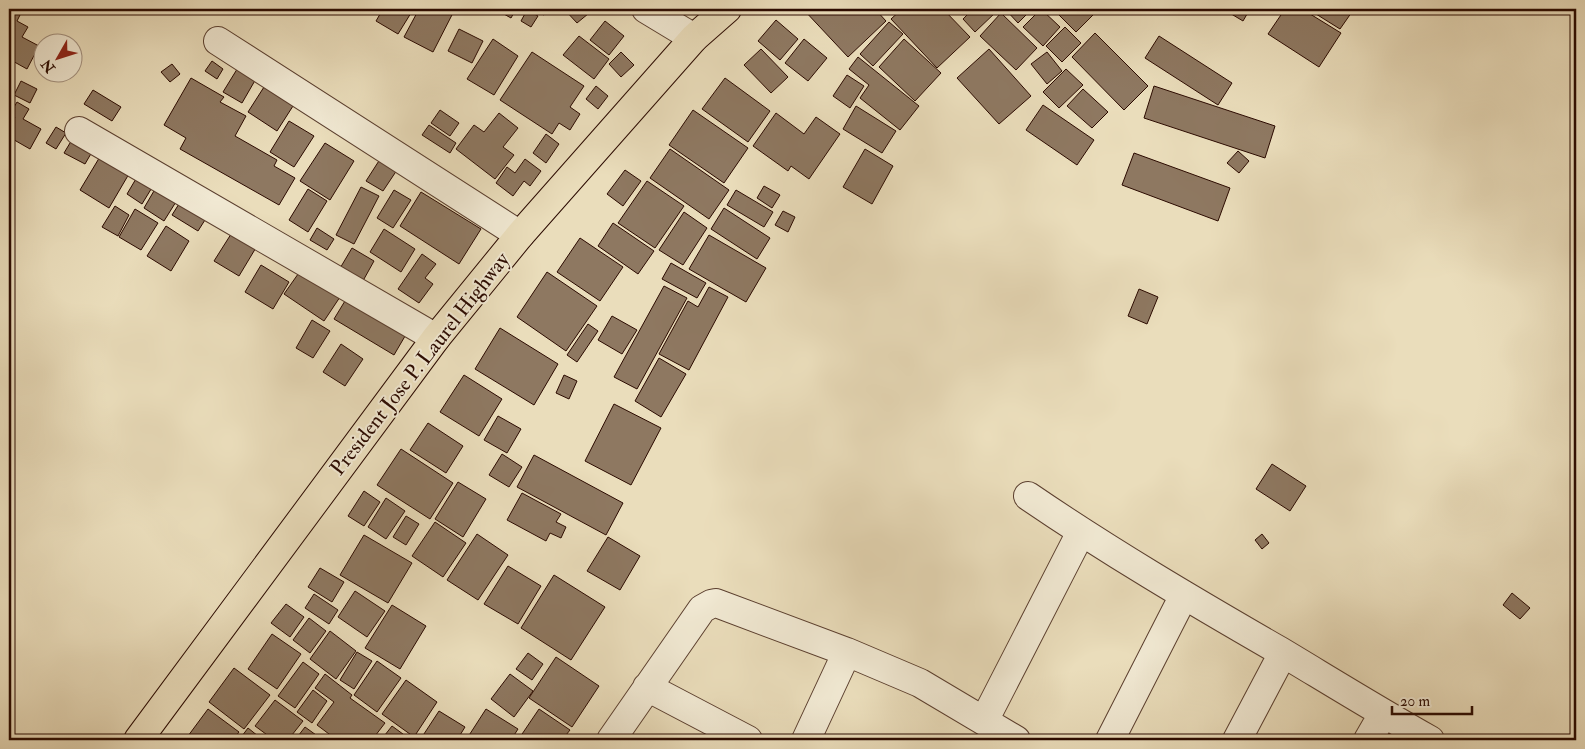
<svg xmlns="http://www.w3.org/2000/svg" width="1585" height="749" font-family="'IM FELL Double Pica',serif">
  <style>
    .building { fill: #8e7861; stroke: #2b0a00 }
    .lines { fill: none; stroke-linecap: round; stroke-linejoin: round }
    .minor-casing { stroke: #5b3f2f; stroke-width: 30 }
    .highway-casing { stroke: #2b0a00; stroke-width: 30 }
    .minor { stroke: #f1e9d3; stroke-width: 28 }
    .highway { stroke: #eaddbb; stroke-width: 28 }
    .labels { text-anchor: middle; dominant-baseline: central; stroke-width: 4; stroke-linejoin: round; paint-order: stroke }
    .street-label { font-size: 21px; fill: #2b0a00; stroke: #f1e9d3 }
  </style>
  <rect width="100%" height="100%" fill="#eaddbb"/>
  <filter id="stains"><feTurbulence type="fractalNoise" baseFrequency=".004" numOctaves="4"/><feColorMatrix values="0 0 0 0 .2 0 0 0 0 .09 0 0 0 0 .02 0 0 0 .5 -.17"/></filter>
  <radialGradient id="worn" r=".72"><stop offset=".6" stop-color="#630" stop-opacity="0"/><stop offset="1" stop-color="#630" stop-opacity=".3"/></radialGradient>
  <path class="building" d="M9,9H13L21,13L17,21L28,27L22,37L39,46L27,69L9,59Z
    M383,9H403L411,13L398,34L376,21Z
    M419,9H455L433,52L404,37Z
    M495,9H516L511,18Z
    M532,9H547L544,15Z
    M564,9H594L577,23Z
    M803,9H875L886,21L848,57Z
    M902,9H943L970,37L937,68L891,19Z
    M973,9H993L996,12L975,32L963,19Z
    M1005,9H1028L1030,11L1018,23Z
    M1041,9L1060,27L1043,46L1023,27Z
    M1053,9H1099L1076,32Z
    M1223,9H1250L1243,21Z
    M1285,9H1302L1341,33L1319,67L1268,34Z
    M1308,9H1354L1340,29Z
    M527,10L538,16L531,27L521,21Z
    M1001,13L1037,48L1016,70L980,36Z
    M776,20L798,39L780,60L758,41Z
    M605,21L624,36L609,55L590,40Z
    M889,22L903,34L873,66L860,54Z
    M1065,27L1081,43L1062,62L1046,46Z
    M459,29L483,41L472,63L448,51Z
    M1095,33L1148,86L1124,110L1072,57Z
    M579,36L609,59L594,79L563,55Z
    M1159,36L1232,83L1218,105L1145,58Z
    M493,39L518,56L494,95L467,79Z
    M804,39L827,58L808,81L785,63Z
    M904,39L941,73L915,101L879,67Z
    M761,49L788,77L771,93L744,65Z
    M989,49L1031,96L999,124L957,78Z
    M532,52L584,86L570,107L580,114L570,130L559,123L552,134L500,100Z
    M621,52L634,65L621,77L609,64Z
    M1047,52L1062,71L1047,84L1031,64Z
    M858,57L919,106L900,130L860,98L869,85L849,69Z
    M212,61L223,69L217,79L205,71Z
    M172,64L180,74L170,82L161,72Z
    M239,66L257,77L242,103L223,92Z
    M1066,69L1083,85L1059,108L1043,92Z
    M847,75L864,86L850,108L833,96Z
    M191,78L224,97L220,102L246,116L235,136L277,160L274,166L295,178L279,205L180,149L186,138L164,125Z
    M725,78L770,111L748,142L702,109Z
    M21,81L37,89L30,103L14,95Z
    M596,86L608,96L598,109L586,99Z
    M1154,86L1275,126L1265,158L1144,118Z
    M264,87L293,106L277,131L248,112Z
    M1083,89L1108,112L1092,128L1067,106Z
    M93,90L121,107L112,121L84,104Z
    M17,102L29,109L23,119L41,129L30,149L9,137V127L15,117L10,114Z
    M1043,105L1094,140L1077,165L1026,130Z
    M856,106L896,131L882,153L843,129Z
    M440,110L459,123L450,136L431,123Z
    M693,110L748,148L724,183L669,145Z
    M499,113L518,128L503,147L514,155L495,179L456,149L474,125L484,132Z
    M776,113L804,134L816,117L840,134L809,179L791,166L788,171L753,146Z
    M289,121L314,136L294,167L270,152Z
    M429,125L456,143L450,153L422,135Z
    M56,127L66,133L56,149L46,143Z
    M76,133L96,145L85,164L64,153Z
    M546,134L559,144L546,163L533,153Z
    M325,143L354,161L330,200L300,181Z
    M670,149L729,190L709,219L650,178Z
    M865,149L893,166L872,204L843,187Z
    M104,150L133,167L109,208L80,190Z
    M1238,151L1249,161L1239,173L1227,163Z
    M384,153L401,164L383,191L366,181Z
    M1134,153L1230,188L1218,221L1122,185Z
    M525,159L541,171L530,186L524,181L513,196L496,183L507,167L515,173Z
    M625,170L641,181L623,206L607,194Z
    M140,172L156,181L142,204L127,194Z
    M647,181L684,206L655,248L618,223Z
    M158,184L179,197L164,221L144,208Z
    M764,186L780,195L772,208L757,198Z
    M361,187L379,196L354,244L336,235Z
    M308,189L327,201L308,232L289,220Z
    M394,190L411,200L393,228L377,218Z
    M736,190L773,212L764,227L727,205Z
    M421,192L481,229L459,264L400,226Z
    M184,196L210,212L198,231L172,215Z
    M115,206L129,215L118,236L102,227Z
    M724,208L770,238L757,259L711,229Z
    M135,209L158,223L141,250L119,237Z
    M783,211L795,217L788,232L775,225Z
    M684,212L707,228L683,265L659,250Z
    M613,223L654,251L638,274L598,246Z
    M166,226L189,241L171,271L147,256Z
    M317,228L334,239L327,250L310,240Z
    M384,229L415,249L401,272L370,252Z
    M233,231L257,246L239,276L214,261Z
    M709,235L766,268L746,302L689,269Z
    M580,238L623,267L600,301L557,272Z
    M352,248L374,261L359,288L336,275Z
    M422,254L436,264L425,278L433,284L419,303L398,289Z
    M671,263L706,283L697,298L662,279Z
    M261,265L289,282L273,309L245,292Z
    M303,267L342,294L324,321L284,294Z
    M547,272L597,306L566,351L517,317Z
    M664,286L687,298L637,389L614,377Z
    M709,287L728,297L689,370L659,354L688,301L698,307Z
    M1139,289L1158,297L1147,324L1128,316Z
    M348,296L408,331L394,355L334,319Z
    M612,316L637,330L622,354L598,340Z
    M312,320L330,331L313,358L296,348Z
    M588,324L598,331L577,362L567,355Z
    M500,328L558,364L534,405L475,369Z
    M341,344L363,359L345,386L323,372Z
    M659,358L686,374L661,417L635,401Z
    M464,375L502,399L479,436L440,412Z
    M564,375L577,381L569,399L556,393Z
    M614,404L661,428L631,485L585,461Z
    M498,416L521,429L507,453L484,440Z
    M428,423L463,446L446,473L410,450Z
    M401,449L453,483L430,519L377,485Z
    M502,454L522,467L509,487L489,475Z
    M534,455L623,503L606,535L517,487Z
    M1272,464L1306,486L1290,511L1256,489Z
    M458,482L486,499L463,537L435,519Z
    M364,491L380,502L364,526L348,516Z
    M522,493L561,514L556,522L566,527L561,538L550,533L546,541L507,520Z
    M386,498L405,511L386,539L368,527Z
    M406,516L419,524L406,545L393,537Z
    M435,522L466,543L443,577L412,556Z
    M477,534L508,555L478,600L447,580Z
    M1262,534L1269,543L1262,549L1255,540Z
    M364,535L412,563L388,603L340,575Z
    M608,537L640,556L620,590L587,571Z
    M508,566L541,586L518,624L484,604Z
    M320,568L344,582L332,602L308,587Z
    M554,575L605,607L571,660L521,628Z
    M355,591L385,611L367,637L338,617Z
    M1512,593L1530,608L1520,619L1503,605Z
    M314,594L338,610L329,624L305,608Z
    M286,604L304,617L290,637L271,623Z
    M392,605L426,626L400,669L365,648Z
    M309,618L326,631L310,653L293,640Z
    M330,631L356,651L336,679L310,659Z
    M272,634L301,654L277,689L248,669Z
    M357,652L372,661L354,689L340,680Z
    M528,653L543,664L532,680L516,669Z
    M556,657L599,686L572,727L529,698Z
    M377,661L401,678L377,712L354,695Z
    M303,662L319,674L295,708L278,696Z
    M234,668L270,695L244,729L209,702Z
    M325,674L352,695L350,698L385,723L372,740H337L317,725L334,702L315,688Z
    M510,674L533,691L514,717L491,699Z
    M406,680L437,702L414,737L382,714Z
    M313,690L327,701L312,723L297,712Z
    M275,700L303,721L288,740H274L255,726Z
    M208,709L239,732L233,740H194L188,736Z
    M486,709L518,729L511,740H466Z
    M539,709L570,730L562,740H518Z
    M439,711L465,727L457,740H420Z
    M392,726L407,737L405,740H381Z
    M305,727L323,740H295Z
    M248,728L263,740H239Z"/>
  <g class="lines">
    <defs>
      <path id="minor" d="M646,9L694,38
        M218,41L520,235
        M79,131L436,338
        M1028,496C1110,552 1195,602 1280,651C1330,681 1380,712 1430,740
        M647,687L748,740
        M984,721L1081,532
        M611,740L702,609L711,604L716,603L847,652L920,683L1016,740
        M806,740L847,652
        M1110,740L1184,595
        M1237,740L1283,653
        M1368,740L1383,714"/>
      <path id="highway" d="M138,740L436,338L520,235L694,38L727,9"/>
    </defs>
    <use href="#minor" class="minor-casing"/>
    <use href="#highway" class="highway-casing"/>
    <use href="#minor" class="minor"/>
    <use href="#highway" class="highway"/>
  </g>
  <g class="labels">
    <g class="street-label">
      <text transform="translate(420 364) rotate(-52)">President Jose P. Laurel Highway</text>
    </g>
  </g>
  <rect width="1585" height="749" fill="none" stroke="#eaddbb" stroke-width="30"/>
  <rect x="10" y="10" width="1565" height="729" fill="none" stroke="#2b0a00" stroke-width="2.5"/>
  <rect x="15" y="15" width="1555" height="719" fill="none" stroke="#2b0a00"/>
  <g transform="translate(58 58) rotate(231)"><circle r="24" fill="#f1e9d3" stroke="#a2907f"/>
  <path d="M0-4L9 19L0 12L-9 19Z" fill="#8f2418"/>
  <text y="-8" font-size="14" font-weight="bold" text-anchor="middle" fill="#2b0a00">N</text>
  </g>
  <path d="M1392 706v8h80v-8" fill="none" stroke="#2b0a00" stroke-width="2.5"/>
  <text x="1400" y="706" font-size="15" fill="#2b0a00" stroke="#f1e9d3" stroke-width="4" paint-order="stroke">20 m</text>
  <rect width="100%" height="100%" filter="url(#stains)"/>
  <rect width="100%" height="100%" fill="url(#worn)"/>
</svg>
